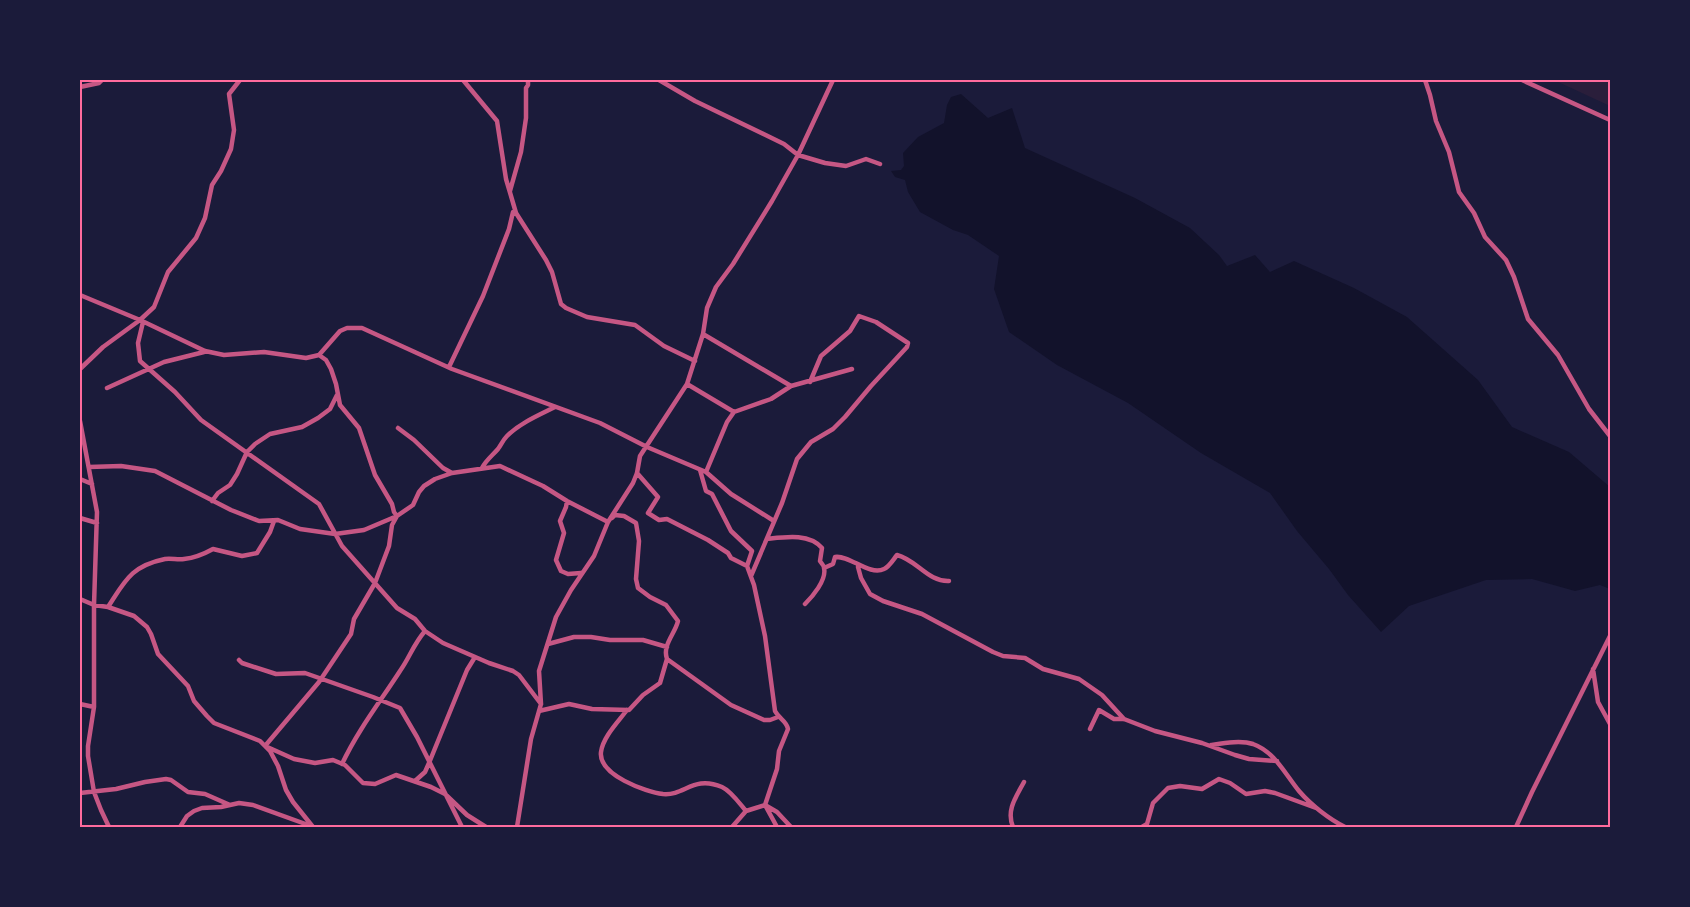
<svg xmlns="http://www.w3.org/2000/svg" width="1690" height="907" font-family="'PT Sans',sans-serif">
  <style>
    .green { fill: #2a1e3b }
    .water { fill: #12122b }
    .lines { fill: none; stroke-linecap: round; stroke-linejoin: round }
    .minor { stroke: #c65784; stroke-width: 4.5 }
    .neatline { fill: none; stroke: #ff6b9d; stroke-width: 2 }
  </style>
  <rect width="100%" height="100%" fill="#1b1b3a"/>
  <path class="green" d="M1554,80H1610V106Z"/>
  <path class="water" d="M961,94L988,118L1012,108L1025,148L1135,198L1190,228L1219,255L1227,266L1255,255L1270,272L1294,261L1354,288L1407,317L1478,380L1512,427L1569,452L1610,487V589L1600,585L1575,591L1532,579L1486,580L1409,606L1381,632L1348,595L1329,569L1297,531L1270,493L1201,453L1128,403L1057,365L1009,332L994,289L999,256L968,235L953,230L920,212L908,192L905,180L895,177L891,171L901,170L904,166L903,153L918,137L944,123L947,105L951,97Z"/>
  <g class="lines">
    <path class="minor" d="M463,80L497,121L506,179L516,213L546,260L552,272L561,304L566,308L587,317L635,325L664,346L695,361
      M659,80L695,101L784,144L798,155L825,163L846,166L866,159L880,164
      M1425,80L1430,95L1436,121L1449,152L1459,192L1474,213L1485,237L1506,260L1514,277L1528,319L1558,355L1589,409L1610,436
      M1522,80L1610,120
      M80,87L99,83L102,80
      M510,191L521,152L526,118V88L528,85V80
      M80,295L140,320L205,351L224,355L264,352L306,358L319,355L340,331L347,328H362L452,369L600,423L647,447L706,472L731,494L774,521
      M143,322L138,343L140,361L175,392L201,420L319,504L342,546L397,608L415,619L425,631L443,643L489,663L513,671L519,675L541,704
      M703,334L791,386
      M449,367L483,296L509,229L513,212
      M80,369L103,347L140,320L154,307L168,272L196,238L205,218L212,185L221,171L231,149L234,130L229,94L240,80
      M687,384L734,412
      M107,388L164,362L204,352
      M80,421L97,512L94,605V707L88,746V756L94,792L101,810L109,827
      M398,428L414,440L443,468L452,473
      M89,467L121,466L155,471L231,510L259,521L278,520L300,529L335,534L364,530L397,516L394,512L392,504L375,475L359,428L340,405L336,384L331,369L326,360L319,355
      M482,468C486,460 492,456 498,449C501,445 503,440 507,436C520,423 539,415 555,407
      M700,470L706,491L712,494L731,531L752,551L747,566L754,585L765,636L775,711C779,719 787,721 788,729L779,751L777,769L765,805L777,827
      M706,472L727,422L734,412L771,399L791,386L852,369
      M637,473L658,497L648,513L659,520L667,519L708,540L728,553L731,558L747,566
      M80,479L92,484
      M212,501L218,493L230,485L237,474L247,452L255,444L270,434L302,427L318,418L330,409L337,395
      M567,501L566,507L560,521L564,533L556,560L561,571L568,574L581,573
      M80,518L97,523
      M612,518L615,515L624,516L636,523L639,541L636,579L638,588L650,597L666,605L678,621C675,634 662,645 667,659L731,705L764,720H770L778,717
      M767,539C785,537 809,533 822,548L820,561C821,563 824,565 824,568C827,580 812,597 805,604
      M859,565L858,567L861,578L870,594L883,601L922,614L993,652L1003,656L1025,658L1043,669L1079,679L1102,695L1124,719
      M824,568L833,564L835,557C850,555 869,576 884,569C889,567 893,560 897,555C917,560 928,582 949,581
      M751,576L782,503L797,459L811,442L833,429L845,417L871,386L907,347L908,343L876,322L859,316L850,331L821,356L810,382
      M80,599L94,605L108,607L134,616L147,627L151,634L158,654L188,686L194,701L207,716L214,723L260,741L270,751L278,766L286,790L293,802L313,827
      M108,607C125,581 131,566 165,559C171,558 178,560 184,559C194,558 204,554 213,549L242,556L257,553L270,532L274,521
      M548,644L574,637H591L610,640H643L667,647
      M239,660L242,663L276,674L305,673L373,697L400,708L417,737L462,827
      M1593,669L1598,702L1610,724
      M80,704L94,707
      M627,710C618,722 603,737 601,752C598,775 646,792 663,794C685,796 693,775 722,787C731,791 740,804 746,811
      M539,711L569,704L592,709L629,710L643,695L660,683L667,659
      M1090,729L1099,710L1114,719H1124L1155,731L1202,743L1235,755L1249,759L1277,761
      M1211,745C1224,743 1241,740 1253,744C1275,752 1285,774 1299,791C1311,805 1329,819 1345,827
      M342,764C358,730 380,702 400,671C410,657 413,645 425,631
      M415,781L425,772L429,763L467,670L475,657
      M80,793L116,789L145,782L166,779L171,780L188,792L205,794L230,805
      M180,827L187,816L194,811L202,808L221,807L239,803L253,805L311,826
      M486,827L467,815L445,794L431,787L396,775L375,784L363,783L345,765L333,760L315,763L294,759L265,746L319,682L351,634L354,619L375,583L389,546L392,525L397,516L413,505L419,492L424,486L435,479L452,473L500,466L543,486L567,501L608,522
      M517,827L531,739L541,704L539,671L556,617L571,590L594,556L608,522L633,483L637,473L640,456L687,384L703,334L707,308L716,287L733,264L772,201L798,155L833,80
      M732,827L746,811L765,805L777,812L791,827
      M1013,827C1006,810 1016,797 1024,782
      M1142,827L1147,824L1153,803L1168,788L1180,786L1202,789L1219,779L1230,783L1246,794L1265,791L1275,793L1316,808
      M1516,827L1532,792L1610,636"/>
  </g>
  <rect width="1690" height="907" fill="none" stroke="#1b1b3a" stroke-width="162"/>
  <rect x="81" y="81" width="1528" height="745" class="neatline"/>
</svg>
